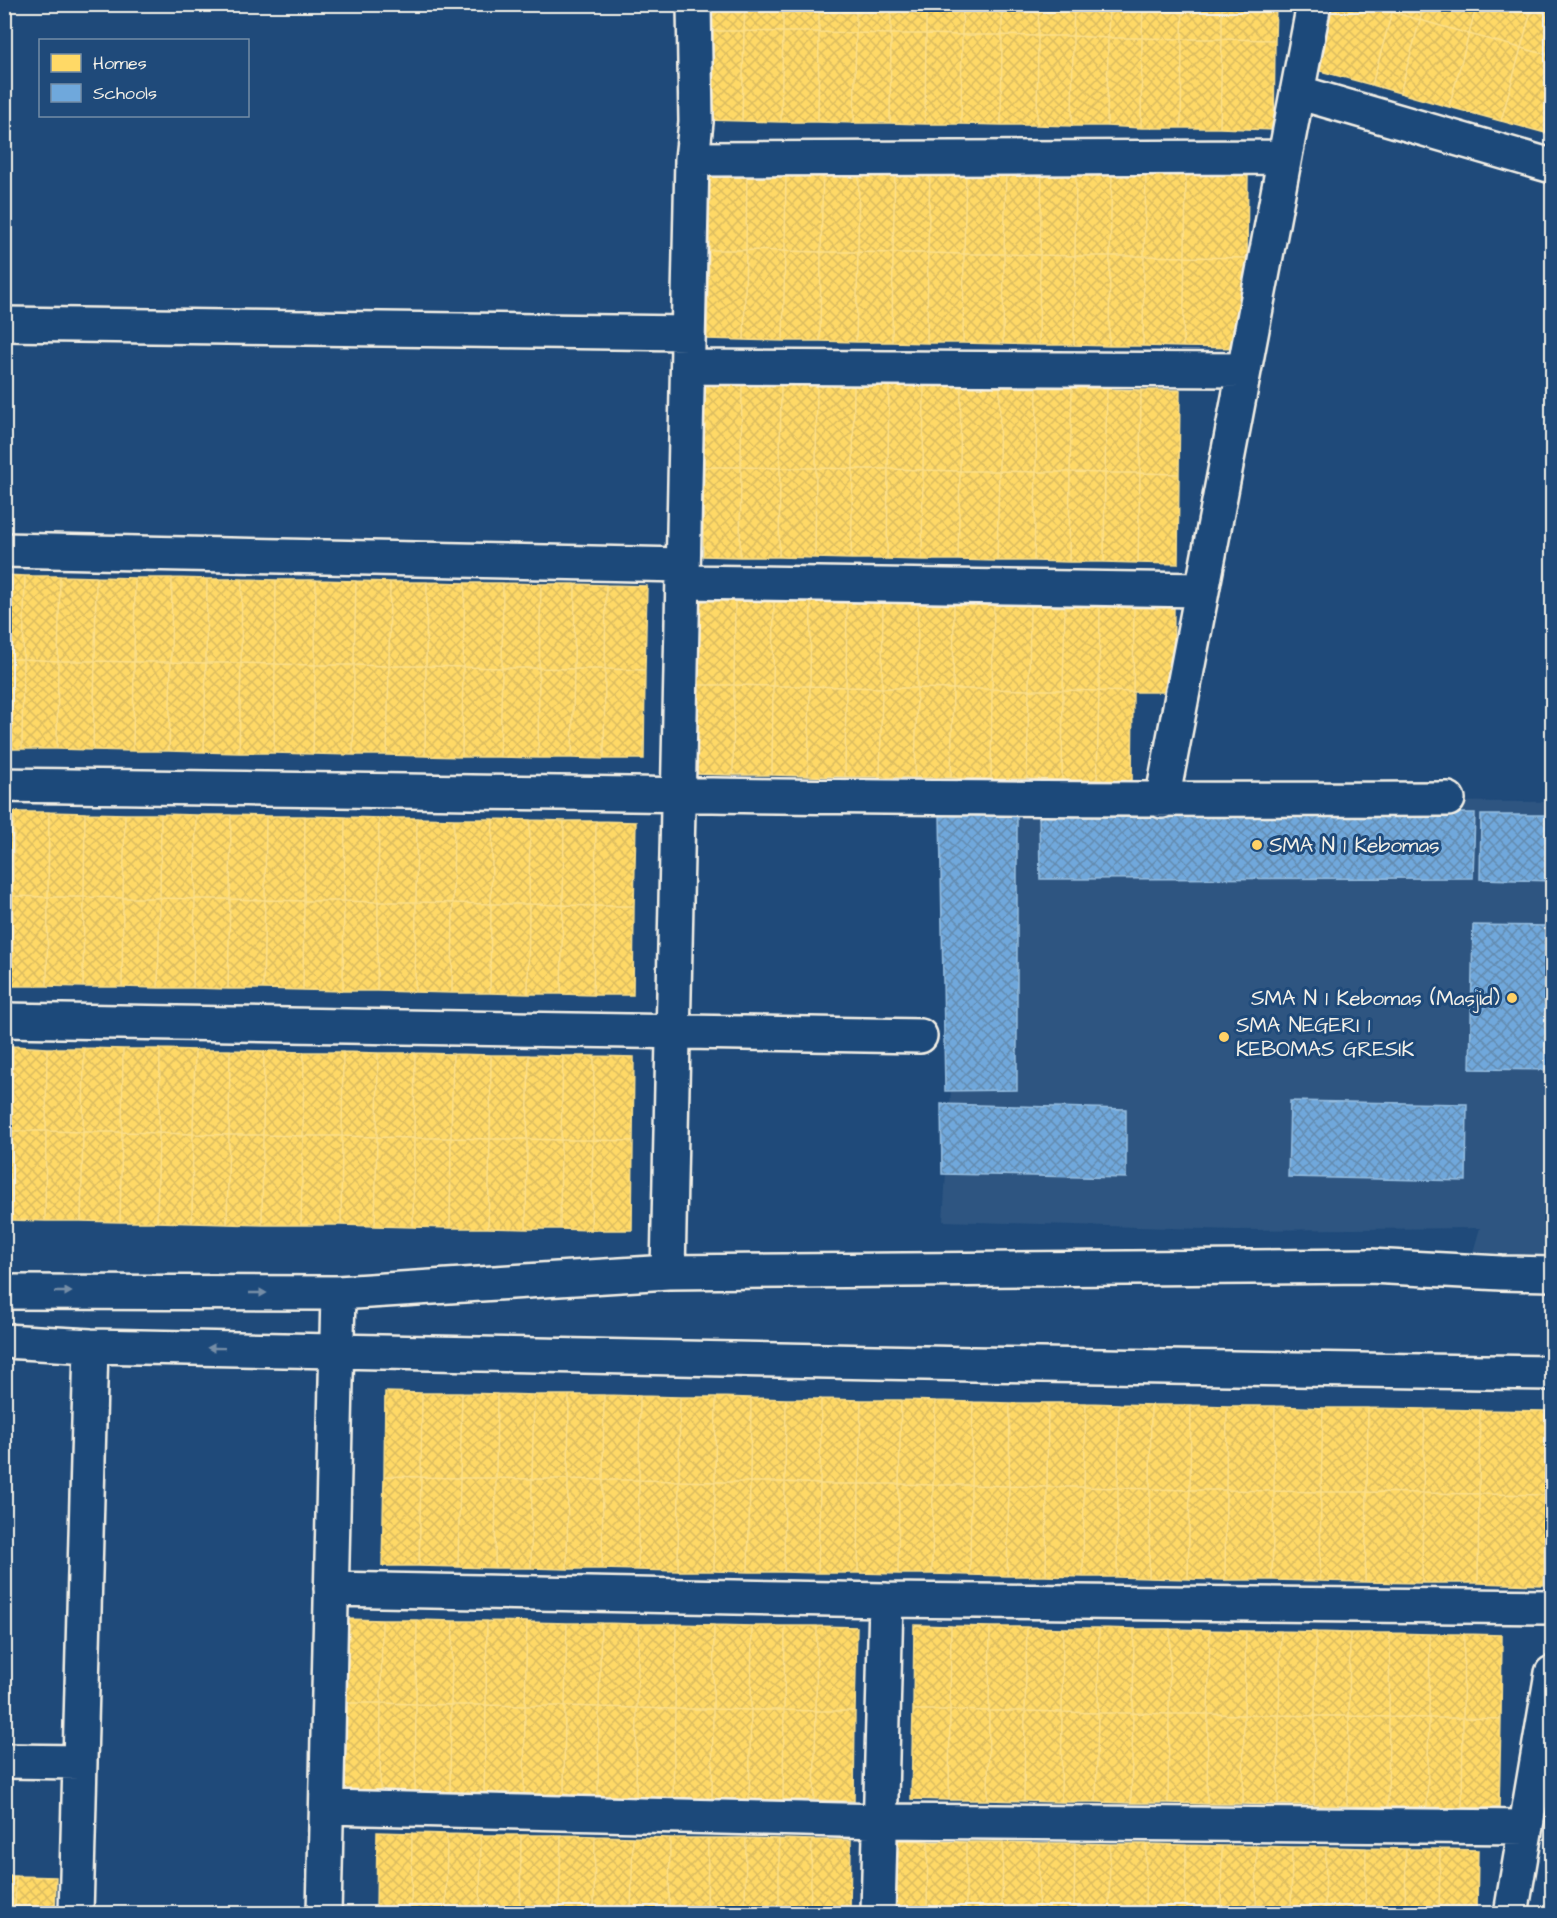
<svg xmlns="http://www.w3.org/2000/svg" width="1557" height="1918" font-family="'Architects Daughter',sans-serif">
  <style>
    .built { fill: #2d5581 }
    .homes { fill: url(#homes-cross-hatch); stroke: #fce08d; stroke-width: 1.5 }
    .schools { fill: url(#schools-cross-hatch); stroke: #97bee0; stroke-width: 1.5 }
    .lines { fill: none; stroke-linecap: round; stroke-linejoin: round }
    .minor-casing { stroke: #f4f1e8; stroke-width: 38 }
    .minor { stroke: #1f4a7a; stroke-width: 33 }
    .oneway { fill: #748da6 }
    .poi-dot { fill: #ffd166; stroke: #1f4a7a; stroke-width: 2 }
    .labels { text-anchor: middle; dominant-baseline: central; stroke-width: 6; stroke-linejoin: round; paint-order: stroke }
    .poi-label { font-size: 21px; fill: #f4f1e8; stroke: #1f4a7a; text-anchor: start }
  </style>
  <defs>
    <pattern id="homes-cross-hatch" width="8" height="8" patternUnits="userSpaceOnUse" patternTransform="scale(1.5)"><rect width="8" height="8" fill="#ffd966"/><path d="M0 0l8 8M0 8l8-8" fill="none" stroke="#dbbc60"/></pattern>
    <pattern id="schools-cross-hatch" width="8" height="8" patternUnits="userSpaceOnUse" patternTransform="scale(1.5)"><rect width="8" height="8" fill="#6fa8dc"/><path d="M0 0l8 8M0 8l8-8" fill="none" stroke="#648baf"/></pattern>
  </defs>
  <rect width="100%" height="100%" fill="#1f4a7a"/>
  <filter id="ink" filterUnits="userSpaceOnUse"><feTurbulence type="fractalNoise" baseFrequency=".0167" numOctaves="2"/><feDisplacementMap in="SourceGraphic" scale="12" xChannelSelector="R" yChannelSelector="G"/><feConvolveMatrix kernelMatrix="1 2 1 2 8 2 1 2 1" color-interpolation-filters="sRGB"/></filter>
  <g filter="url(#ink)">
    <path class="built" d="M969,799L1552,802V1256L1473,1252L1480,1228L1235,1230L943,1221Z"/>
    <path class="homes" d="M707,4H745L744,31H707Z
      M745,4H783V32L744,31Z
      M783,4H819V32H783Z
      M819,4H856V33L819,32Z
      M856,4H891V34L856,33Z
      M891,4H926V34H891Z
      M926,4H963L962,35L926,34Z
      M963,4H1002V35H962Z
      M1002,4H1039L1038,36L1002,35Z
      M1039,4H1074L1073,36H1038Z
      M1074,4H1109L1108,38L1073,36Z
      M1109,4H1143L1142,38H1108Z
      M1143,4H1183L1182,39L1142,38Z
      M1183,4H1222V39H1182Z
      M1222,4H1276L1275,40L1222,39Z
      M1331,4H1364L1392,12L1372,85L1313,69Z
      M1364,4H1394L1392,12Z
      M1394,4H1424L1420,20L1392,12Z
      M1424,4H1477L1469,34L1420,20Z
      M1477,4H1533L1521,48L1469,34Z
      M1533,4H1552V56L1521,48Z
      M1392,12L1420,20L1400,93L1372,85Z
      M1420,20L1469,34L1449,107L1400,93Z
      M707,31H744L742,121L705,120Z
      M744,31L783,32L781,122L742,121Z
      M783,32H819L818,122H781Z
      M819,32L856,33L854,123L818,122Z
      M856,33L891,34L890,123H854Z
      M891,34H926L925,124L890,123Z
      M926,34L962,35L961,124H925Z
      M1469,34L1521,48L1501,121L1449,107Z
      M962,35H1002L1001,125L961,124Z
      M1002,35L1038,36L1037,125H1001Z
      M1038,36H1073L1072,126L1037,125Z
      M1073,36L1108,38L1107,126H1072Z
      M1108,38H1142L1141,128L1107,126Z
      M1142,38L1182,39L1181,128H1141Z
      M1182,39H1222L1220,128H1181Z
      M1222,39L1275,40L1274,130L1220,128Z
      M1521,48L1552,56V121L1549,134L1501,121Z
      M710,166H747L746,250H709Z
      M747,166L786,167L785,251L746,250Z
      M786,167H823L821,252L785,251Z
      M823,167L859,168L858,252H821Z
      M859,168L895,169L893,253L858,252Z
      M895,169H930L928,253H893Z
      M930,169L966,170L964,254L928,253Z
      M966,170H1006L1004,254H964Z
      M1006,170L1042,171L1040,255L1004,254Z
      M1042,171H1076L1075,256L1040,255Z
      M1076,171L1112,172L1110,256H1075Z
      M1112,172L1146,173L1144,256H1110Z
      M1146,173L1186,174L1185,257L1144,256Z
      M1186,174H1248L1247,258L1185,257Z
      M709,250H746L744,340L707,339Z
      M746,250L785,251L783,341L744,340Z
      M785,251L821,252L820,341H783Z
      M821,252H858L856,342L820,341Z
      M858,252L893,253L892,342H856Z
      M893,253H928L927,343L892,342Z
      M928,253L964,254L963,343H927Z
      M964,254H1004L1003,344L963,343Z
      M1004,254L1040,255L1039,345L1003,344Z
      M1040,255L1075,256L1074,345H1039Z
      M1075,256H1110L1109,346L1074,345Z
      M1110,256H1144L1143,346H1109Z
      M1144,256L1185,257L1183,347L1143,346Z
      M1185,257L1247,258L1246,348L1183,347Z
      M705,382L742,383L741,467H704Z
      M742,383L781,384L780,468L741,467Z
      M781,384H817L816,468H780Z
      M817,384L854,385L853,469L816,468Z
      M854,385H889L888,469H853Z
      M889,385L924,386L923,470L888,469Z
      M924,386H961L960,471L923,470Z
      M961,386L1000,387L999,471H960Z
      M1000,387L1037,388L1036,472L999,471Z
      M1037,388H1072L1070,472H1036Z
      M1072,388L1107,389L1105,473L1070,472Z
      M1107,389L1141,390L1140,473H1105Z
      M1141,390H1180L1179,474L1140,473Z
      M704,467H741L740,557L703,556Z
      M741,467L780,468L779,557H740Z
      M780,468H816L815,558L779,557Z
      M816,468L853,469L851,559L815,558Z
      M853,469H888L887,559H851Z
      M888,469L923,470L922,560L887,559Z
      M923,470L960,471L958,560H922Z
      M960,471H999L997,561L958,560Z
      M999,471L1036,472L1034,561H997Z
      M1036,472H1070L1069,562L1034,561Z
      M1070,472L1105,473L1104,562H1069Z
      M1105,473H1140L1138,563L1104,562Z
      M1140,473L1179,474L1178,564L1138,563Z
      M4,575L25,576L23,659H4Z
      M25,576H60L58,661L23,659Z
      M60,576L96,577L95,661H58Z
      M96,577L135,578L134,662L95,661Z
      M135,578H172L171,662H134Z
      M172,578L207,579L206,663L171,662Z
      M207,579H242L241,663H206Z
      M242,579L276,580L275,664L241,663Z
      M276,580H316L315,665L275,664Z
      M316,580L356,581L354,665H315Z
      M356,581L390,582L389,666L354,665Z
      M390,582H427L426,666H389Z
      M427,582L465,583L463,667L426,666Z
      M465,583H503L502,668L463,667Z
      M503,583L541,584L539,668H502Z
      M541,584H575L574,669L539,668Z
      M575,584L606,585L605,669H574Z
      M606,585L647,586L645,670L605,669Z
      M698,600L735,601L734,685H697Z
      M735,601L774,602L773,686L734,685Z
      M774,602H811L810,686H773Z
      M811,602L847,603L846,687L810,686Z
      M847,603H883L882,688L846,687Z
      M883,603L918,604L917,688H882Z
      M918,604L954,605L953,689L917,688Z
      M954,605H994L992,689H953Z
      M994,605L1030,606L1029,690L992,689Z
      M1030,606L1065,607L1063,690H1029Z
      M1065,607H1100L1099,691L1063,690Z
      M1100,607L1134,608L1133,692L1099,691Z
      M1134,608H1174L1173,692H1133Z
      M4,659H23L22,749H4Z
      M23,659L58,661L57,749H22Z
      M58,661H95L93,750L57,749Z
      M95,661L134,662L133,751L93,750Z
      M134,662H171L169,751H133Z
      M171,662L206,663L204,752L169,751Z
      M206,663H241L239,753L204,752Z
      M241,663L275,664L274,753H239Z
      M275,664L315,665L313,754L274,753Z
      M315,665H354L353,755L313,754Z
      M354,665L389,666L387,755H353Z
      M389,666H426L425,756L387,755Z
      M426,666L463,667L462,757L425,756Z
      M463,667L502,668L500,757H462Z
      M502,668H539L538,758L500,757Z
      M539,668L574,669L572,758H538Z
      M574,669H605L604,759L572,758Z
      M605,669L645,670L644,759H604Z
      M697,685H734L733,775L695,774Z
      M734,685L773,686L772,775H733Z
      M773,686H810L808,776L772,775Z
      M810,686L846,687L845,777L808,776Z
      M846,687L882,688L880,777H845Z
      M882,688H917L915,778L880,777Z
      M917,688L953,689L951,778H915Z
      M953,689H992L991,779L951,778Z
      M992,689L1029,690L1027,779H991Z
      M1029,690H1063L1062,780L1027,779Z
      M1063,690L1099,691L1097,780H1062Z
      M1099,691L1133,692L1132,782L1097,780Z
      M4,812H14L13,896H4Z
      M14,812H49L48,897L13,896Z
      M49,812L85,813L84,897H48Z
      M85,813L125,814L123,898L84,897Z
      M125,814H161L160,898H123Z
      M161,814L196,815L195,899L160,898Z
      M196,815H231L230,899H195Z
      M231,815L266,816L265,900L230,899Z
      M266,816H305L304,901L265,900Z
      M305,816L345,817L344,901H304Z
      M345,817L379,818L378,902L344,901Z
      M379,818H417L416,902H378Z
      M417,818L454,819L453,903L416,902Z
      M454,819H493L491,904L453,903Z
      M493,819L530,820L529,904H491Z
      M530,820L564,821L563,905L529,904Z
      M564,821H596L595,906L563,905Z
      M596,821L636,822L634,906H595Z
      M4,896H13L12,986H4Z
      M13,896L48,897L47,986H12Z
      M48,897H84L83,987L47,986Z
      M84,897L123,898L122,987H83Z
      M123,898H160L158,988L122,987Z
      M160,898L195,899L193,988H158Z
      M195,899H230L228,989L193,988Z
      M230,899L265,900L263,989H228Z
      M265,900L304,901L303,990L263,989Z
      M304,901H344L343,991L303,990Z
      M344,901L378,902L377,991H343Z
      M378,902H416L415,992L377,991Z
      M416,902L453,903L452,993L415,992Z
      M453,903L491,904L490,993H452Z
      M491,904H529L528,994L490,993Z
      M529,904L563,905L561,994H528Z
      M563,905L595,906L593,995L561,994Z
      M595,906H634L633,995H593Z
      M4,1046H13L11,1131L4,1130Z
      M13,1046L47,1048L46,1131H11Z
      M47,1048H84L83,1132L46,1131Z
      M84,1048L123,1049L122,1132H83Z
      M123,1049H160L159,1133L122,1132Z
      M160,1049L195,1050L193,1134L159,1133Z
      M195,1050H230L229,1135L193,1134Z
      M230,1050L264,1051L263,1135H229Z
      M264,1051L304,1052L303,1136L263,1135Z
      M304,1052H343L342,1136H303Z
      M343,1052L378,1053L377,1137L342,1136Z
      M378,1053H415L414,1138L377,1137Z
      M415,1053L453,1054L451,1138H414Z
      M453,1054L491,1055L490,1139L451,1138Z
      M491,1055H529L527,1139H490Z
      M529,1055L563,1056L561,1140L527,1139Z
      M563,1056H594L593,1140H561Z
      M594,1056L634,1057L633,1141L593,1140Z
      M4,1130L11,1131L10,1220H4Z
      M11,1131H46L45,1221L10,1220Z
      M46,1131L83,1132L81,1221H45Z
      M83,1132H122L120,1222L81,1221Z
      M122,1132L159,1133L157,1222H120Z
      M159,1133L193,1134L192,1223L157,1222Z
      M193,1134L229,1135L227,1224L192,1223Z
      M229,1135H263L262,1225L227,1224Z
      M263,1135L303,1136L301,1225H262Z
      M303,1136H342L341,1225H301Z
      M342,1136L377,1137L375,1226L341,1225Z
      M377,1137L414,1138L413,1227L375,1226Z
      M414,1138H451L450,1228L413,1227Z
      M451,1138L490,1139L488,1228H450Z
      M490,1139H527L526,1229L488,1228Z
      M527,1139L561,1140L560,1229H526Z
      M561,1140H593L591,1230L560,1229Z
      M593,1140L633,1141L632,1230H591Z
      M385,1392L422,1393L421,1477L384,1476Z
      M422,1393H462L460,1478L421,1477Z
      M462,1393L497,1394L496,1478H460Z
      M497,1394L534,1395L532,1479L496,1478Z
      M534,1395H569L568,1479H532Z
      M569,1395H604L603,1480L568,1479Z
      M604,1395L640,1396L639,1480H603Z
      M640,1396L680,1397L679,1481L639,1480Z
      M680,1397H716L715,1482L679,1481Z
      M716,1397L751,1398L750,1482H715Z
      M751,1398L786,1399L785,1482H750Z
      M786,1399H821L820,1484L785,1482Z
      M821,1399L861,1400L859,1484H820Z
      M861,1400H901L899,1484H859Z
      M901,1400L935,1401L933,1485L899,1484Z
      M935,1401L973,1402L971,1485H933Z
      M973,1402L1010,1403L1009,1486L971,1485Z
      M1010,1403H1048L1047,1487L1009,1486Z
      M1048,1403H1086L1084,1487H1047Z
      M1086,1403L1119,1404L1118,1488L1084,1487Z
      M1119,1404L1151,1405L1150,1489L1118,1488Z
      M1151,1405H1191L1190,1490L1150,1489Z
      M1191,1405L1227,1406L1226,1490H1190Z
      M1227,1406H1275L1274,1491L1226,1490Z
      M1275,1406L1323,1408L1321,1492L1274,1491Z
      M1323,1408H1368L1367,1492H1321Z
      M1368,1408L1425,1409L1423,1493L1367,1492Z
      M1425,1409L1480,1410L1479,1494L1423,1493Z
      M1480,1410L1546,1411L1545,1495L1479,1494Z
      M384,1476L421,1477L419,1566H382Z
      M421,1477L460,1478L458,1567L419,1566Z
      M460,1478H496L495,1568L458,1567Z
      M496,1478L532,1479L531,1568H495Z
      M532,1479H568L567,1569L531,1568Z
      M568,1479L603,1480L602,1569H567Z
      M603,1480H639L638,1570L602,1569Z
      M639,1480L679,1481L678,1571L638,1570Z
      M679,1481L715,1482L714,1571H678Z
      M715,1482H750L748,1572L714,1571Z
      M750,1482H785L784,1572H748Z
      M785,1482L820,1484L818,1573L784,1572Z
      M820,1484H859L858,1573H818Z
      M859,1484H899L898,1574L858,1573Z
      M899,1484L933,1485L932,1574H898Z
      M933,1485H971L970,1575L932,1574Z
      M971,1485L1009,1486L1007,1576L970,1575Z
      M1009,1486L1047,1487L1046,1576H1007Z
      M1047,1487H1084L1083,1577L1046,1576Z
      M1084,1487L1118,1488L1117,1577H1083Z
      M1118,1488L1150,1489L1149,1578L1117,1577Z
      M1150,1489L1190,1490L1188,1579L1149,1578Z
      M1190,1490H1226L1225,1580L1188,1579Z
      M1226,1490L1274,1491L1272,1580H1225Z
      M1274,1491L1321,1492L1320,1581L1272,1580Z
      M1321,1492H1367L1365,1582L1320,1581Z
      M1367,1492L1423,1493L1422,1583L1365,1582Z
      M1423,1493L1479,1494L1478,1583H1422Z
      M1479,1494L1545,1495L1544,1585L1478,1583Z
      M346,1619L382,1620L381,1703H345Z
      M382,1620H417L416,1704L381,1703Z
      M417,1620L453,1621L451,1705L416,1704Z
      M453,1621H487L486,1705H451Z
      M487,1621L527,1622L525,1706L486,1705Z
      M527,1622L567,1623L565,1706H525Z
      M567,1623H601L599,1707L565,1706Z
      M601,1623L639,1624L637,1708L599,1707Z
      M639,1624H676L675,1709L637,1708Z
      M676,1624L714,1625L713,1709H675Z
      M714,1625L752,1626L751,1710L713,1709Z
      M914,1625L951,1626L950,1710H913Z
      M752,1626H785L784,1710H751Z
      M785,1626H817L816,1711L784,1710Z
      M817,1626L857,1627L855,1711H816Z
      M951,1626L990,1627L989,1711L950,1710Z
      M990,1627H1027L1025,1711H989Z
      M1027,1627L1063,1628L1062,1712L1025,1711Z
      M1063,1628H1099L1098,1713L1062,1712Z
      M1099,1628L1134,1629L1133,1713H1098Z
      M1134,1629H1170L1169,1714L1133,1713Z
      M1170,1629L1210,1630L1208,1714H1169Z
      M1210,1630L1246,1631L1244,1715L1208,1714Z
      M1246,1631H1281L1279,1715H1244Z
      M1281,1631L1316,1632L1315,1716L1279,1715Z
      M1316,1632L1350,1633L1349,1716H1315Z
      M1350,1633H1390L1389,1717L1349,1716Z
      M1390,1633L1430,1634L1429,1718L1389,1717Z
      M1430,1634H1464L1463,1718H1429Z
      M1464,1634L1502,1635L1501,1719L1463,1718Z
      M345,1703H381L380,1793L344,1792Z
      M381,1703L416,1704L415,1794L380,1793Z
      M416,1704L451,1705L450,1794H415Z
      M451,1705H486L484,1795L450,1794Z
      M486,1705L525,1706L524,1796L484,1795Z
      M525,1706H565L564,1796H524Z
      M565,1706L599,1707L598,1797L564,1796Z
      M599,1707L637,1708L636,1797H598Z
      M637,1708L675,1709L673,1798L636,1797Z
      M675,1709H713L712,1799L673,1798Z
      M713,1709L751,1710L749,1799H712Z
      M751,1710H784L783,1800L749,1799Z
      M784,1710L816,1711L814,1800H783Z
      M913,1710H950L949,1800L911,1799Z
      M950,1710L989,1711L988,1800H949Z
      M816,1711H855L854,1801L814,1800Z
      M989,1711H1025L1024,1801L988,1800Z
      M1025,1711L1062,1712L1061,1802L1024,1801Z
      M1062,1712L1098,1713L1096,1802H1061Z
      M1098,1713H1133L1131,1803L1096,1802Z
      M1133,1713L1169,1714L1168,1803H1131Z
      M1169,1714H1208L1207,1804L1168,1803Z
      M1208,1714L1244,1715L1243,1804H1207Z
      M1244,1715H1279L1278,1805L1243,1804Z
      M1279,1715L1315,1716L1314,1805H1278Z
      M1315,1716H1349L1347,1806L1314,1805Z
      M1349,1716L1389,1717L1388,1807L1347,1806Z
      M1389,1717L1429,1718L1427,1807H1388Z
      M1429,1718H1463L1462,1808L1427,1807Z
      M1463,1718L1501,1719L1499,1808H1462Z
      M377,1832L412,1833L411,1914H376Z
      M412,1833L447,1834L446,1914H411Z
      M447,1834L481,1835L480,1914H446Z
      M481,1835H521L520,1914H480Z
      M521,1835H561L559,1914H520Z
      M561,1835L595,1836L594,1914H559Z
      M595,1836L633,1837L631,1914H594Z
      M633,1837L670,1838L669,1914H631Z
      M670,1838H708L707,1914H669Z
      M708,1838H746L745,1914H707Z
      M746,1838L779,1839V1914H745Z
      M779,1839L812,1840L810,1914H779Z
      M812,1840H851L850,1914H810Z
      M890,1840L928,1841L927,1914H890Z
      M928,1841L966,1842V1914H927Z
      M966,1842H1003L1002,1914H966Z
      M1003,1842L1040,1843L1038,1914H1002Z
      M1040,1843H1075L1074,1914H1038Z
      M1075,1843L1110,1844L1109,1914H1074Z
      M1110,1844H1146L1145,1914H1109Z
      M1146,1844L1186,1845L1185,1914H1145Z
      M1186,1845L1222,1846L1221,1914H1185Z
      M1222,1846H1257L1256,1914H1221Z
      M1257,1846L1292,1847L1291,1914H1256Z
      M1292,1847H1326L1325,1914H1291Z
      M1326,1847L1366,1848L1365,1914H1325Z
      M1366,1848L1406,1849L1405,1914H1365Z
      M1406,1849H1440L1439,1914H1405Z
      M1440,1849L1478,1850L1477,1914H1439Z
      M4,1876H16L15,1914H4Z
      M16,1876L56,1877L55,1914H15Z"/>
    <path class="schools" d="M1039,813H1475L1473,878L1040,879Z
      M940,815H1017V1090L945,1091Z
      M1481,815H1552V881L1480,879Z
      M1473,925L1552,926V1070L1470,1069Z
      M1290,1101L1467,1104L1466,1181L1288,1177Z
      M941,1104L1126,1109V1178L942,1174Z"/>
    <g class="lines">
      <defs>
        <path id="minor" d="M1297,92L1552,166
          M692,159L1284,157
          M4,324L688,333
          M688,367L1244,370
          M4,550L683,565
          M683,582L1202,590
          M4,785C486,792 967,801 1448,799
          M1162,801L1314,4
          M4,1020L920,1036
          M668,1272L692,159L696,122L694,4
          M4,1292L338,1293L668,1272L1370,1266L1501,1273L1552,1274
          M4,1341L91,1346L973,1364L1552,1373
          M331,1589L886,1600L1552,1607
          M4,1761L79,1762
          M327,1807L880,1821L1526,1827
          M76,1914L91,1346
          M324,1914L338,1293
          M878,1914L886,1600
          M1511,1914L1552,1673"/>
      </defs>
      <use href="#minor" class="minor-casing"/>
      <use href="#minor" class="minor"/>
    </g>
    <defs><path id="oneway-solid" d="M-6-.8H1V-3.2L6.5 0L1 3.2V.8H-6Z" transform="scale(1.5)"/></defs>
    <g class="oneway">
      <use href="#oneway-solid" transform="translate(63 1292)"/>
      <use href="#oneway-solid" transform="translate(258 1293)"/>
      <use href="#oneway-solid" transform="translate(216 1348) rotate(-179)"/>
    </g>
  </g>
  <g class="poi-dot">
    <circle cx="1257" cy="845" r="6"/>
    <circle cx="1512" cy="998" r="6"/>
    <circle cx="1224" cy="1037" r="6"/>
  </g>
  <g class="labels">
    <g class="poi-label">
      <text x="1269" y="845">SMA N 1 Kebomas</text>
      <text x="1500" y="998" text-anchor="end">SMA N 1 Kebomas (Masjid)</text>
      <text x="1236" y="1025">SMA NEGERI 1<tspan x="1236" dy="24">KEBOMAS GRESIK</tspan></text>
    </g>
  </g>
  <rect width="1557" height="1918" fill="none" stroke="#1f4a7a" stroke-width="24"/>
  <rect x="12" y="12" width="1533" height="1894" fill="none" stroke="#f4f1e8" stroke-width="2" filter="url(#ink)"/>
  <rect x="39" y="39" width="210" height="78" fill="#1f4a7a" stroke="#748da6" stroke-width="1.5"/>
  <rect x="51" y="54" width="30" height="18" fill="#ffd966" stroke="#748da6" stroke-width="1.5"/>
  <text x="93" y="69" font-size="18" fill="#f4f1e8">Homes</text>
  <rect x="51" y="84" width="30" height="18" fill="#6fa8dc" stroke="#748da6" stroke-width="1.5"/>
  <text x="93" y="99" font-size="18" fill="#f4f1e8">Schools</text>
</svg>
